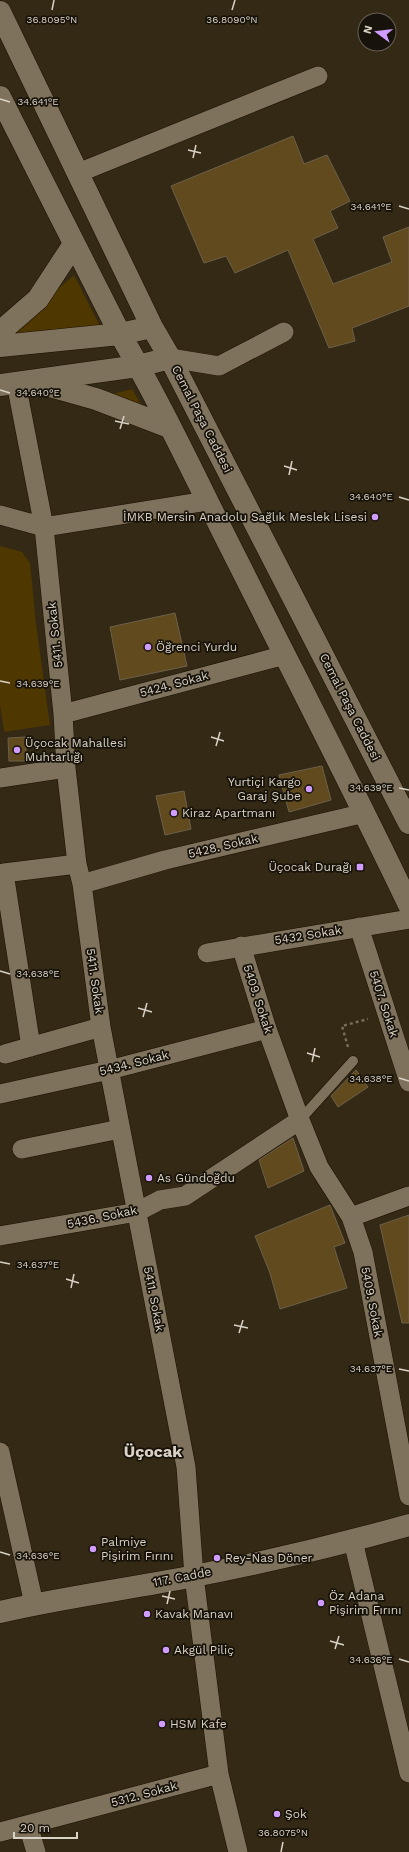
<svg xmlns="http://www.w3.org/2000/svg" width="409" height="1852" font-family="'Work Sans',sans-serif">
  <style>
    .green { fill: #4f3700 }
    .building { fill: #604a1e; stroke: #6d614b }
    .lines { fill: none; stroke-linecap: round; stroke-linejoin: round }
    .lane-casing { stroke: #1b1101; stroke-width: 11 }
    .street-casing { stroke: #1b1101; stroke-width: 20 }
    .secondary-casing { stroke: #1b1101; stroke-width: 23 }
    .path { stroke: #766d5c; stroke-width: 2.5; stroke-dasharray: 3 3; stroke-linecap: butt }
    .lane { stroke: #7f725c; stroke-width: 10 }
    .street { stroke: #7f725c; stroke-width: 19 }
    .secondary { stroke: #7f725c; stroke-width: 22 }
    .ticks { fill: none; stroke: #d9d2c6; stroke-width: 1.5 }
    .poi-dot { fill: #d09dfe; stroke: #17120a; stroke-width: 1.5 }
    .labels { text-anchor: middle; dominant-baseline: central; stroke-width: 3.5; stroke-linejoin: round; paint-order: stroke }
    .street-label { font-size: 12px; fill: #d9d2c6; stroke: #17120a }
    .poi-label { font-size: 12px; fill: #d9d2c6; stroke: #17120a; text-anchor: start }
    .district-label { font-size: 16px; font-weight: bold; fill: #d9d2c6; stroke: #17120a }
    .ticks-label { font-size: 10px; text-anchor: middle; fill: #d9d2c6; stroke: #17120a; stroke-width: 3.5; stroke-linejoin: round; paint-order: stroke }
  </style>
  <rect width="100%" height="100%" fill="#332914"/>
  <path class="green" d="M74,275L100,326L2,338Z
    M132,389L146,413L102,397Z
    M0,546L22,552L30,563L36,624L50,725L4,732L0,704Z"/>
  <path class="building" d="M293,136L304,164L327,155L350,201L330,211L338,228L313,239L333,284L392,262L383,237L409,227V306L352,328L355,341L329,348L288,250L235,273L226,256L204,263L171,186Z
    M175,613L187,666L120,680L110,627Z
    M26,737V761H9L8,738Z
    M322,766L331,800L289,812L279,775Z
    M184,791L191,829L165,835L156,796Z
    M356,1070L368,1087L338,1107L331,1096Z
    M293,1138L304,1171L268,1188L259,1160Z
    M330,1205L345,1243L334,1247L347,1288L280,1309L270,1273L255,1236Z
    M409,1215V1323H402L380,1225Z"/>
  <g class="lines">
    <defs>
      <path id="lane" d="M300,1120L353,1061"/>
      <path id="street" d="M78,173L318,76
        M170,358L219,366L284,332
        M16,383L44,527L63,714L66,768L77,864L82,884L101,1027L186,1467L194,1576L219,1774L238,1852
        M0,515L44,527L207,501
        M63,714L285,655
        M0,778L66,768
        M82,884L165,860L365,813
        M359,927L409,1082
        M241,946L267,1029L300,1120L319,1167L351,1217L363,1252L409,1496
        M207,953L409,919
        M31,1047L4,873L77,864
        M5,1054L101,1027
        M0,1094L109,1070L267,1029
        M22,1149L120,1129
        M351,1217L409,1196
        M0,1236L137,1212L160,1200L185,1196L300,1120
        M0,1452L34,1604
        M353,1541L409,1773
        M28,1825L36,1852
        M0,1832L219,1774"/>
      <path id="secondary" d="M0,12L152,327L170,358L409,823
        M0,97L120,334C164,409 201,490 241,568C297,680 355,792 409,905
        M0,332L38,299L74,244
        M0,346L120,334L152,327
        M39,383L96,399L169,427
        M0,385L138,366L170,358
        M0,1612C64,1597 129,1589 194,1576C266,1562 338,1545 409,1525"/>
    </defs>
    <use href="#lane" class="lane-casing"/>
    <use href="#street" class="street-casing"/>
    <use href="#secondary" class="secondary-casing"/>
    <path class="path" d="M348,1047L342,1026L368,1019"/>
    <use href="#lane" class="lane"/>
    <use href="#street" class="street"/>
    <use href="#secondary" class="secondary"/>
  </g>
  <path class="ticks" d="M52,10L54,0M232,10L235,0M0,99L10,102M188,150L201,153M193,158L196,145M399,206L409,209M0,390L10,393M115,421L129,424M120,429L124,416M284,466L297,470M289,475L292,461M399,497L409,500M0,681L10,683M211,737L224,741M216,746L220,732M399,788L409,790M0,971L10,974M138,1008L152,1012M143,1017L147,1003M307,1053L320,1057M312,1062L315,1048M399,1078L409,1081M0,1262L10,1264M66,1279L79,1283M71,1288L74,1274M234,1325L248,1328M239,1333L243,1320M399,1369L409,1371M0,1552L10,1555M162,1596L175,1599M167,1604L170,1591M330,1641L344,1645M335,1649L339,1636M399,1659L409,1662M281,1852L283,1842"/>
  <g class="poi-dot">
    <circle cx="375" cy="517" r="4"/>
    <circle cx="148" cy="647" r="4"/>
    <circle cx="17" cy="750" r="4"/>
    <circle cx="309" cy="789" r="4"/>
    <circle cx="174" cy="813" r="4"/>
    <rect x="356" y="863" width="8" height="8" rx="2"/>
    <circle cx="149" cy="1178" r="4"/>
    <circle cx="93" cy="1549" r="4"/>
    <circle cx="217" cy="1558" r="4"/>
    <circle cx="321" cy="1603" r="4"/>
    <circle cx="147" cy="1614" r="4"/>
    <circle cx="166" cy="1650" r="4"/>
    <circle cx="162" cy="1724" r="4"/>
    <circle cx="277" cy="1814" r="4"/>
  </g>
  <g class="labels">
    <g class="street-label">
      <text transform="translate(202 419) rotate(63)">Cemal Paşa Caddesi</text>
      <text transform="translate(55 635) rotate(-96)">5411. Sokak</text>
      <text transform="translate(174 684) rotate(-15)">5424. Sokak</text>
      <text transform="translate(350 707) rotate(63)">Cemal Paşa Caddesi</text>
      <text transform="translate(223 846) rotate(-13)">5428. Sokak</text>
      <text transform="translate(308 935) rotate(-9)">5432 Sokak</text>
      <text transform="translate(95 981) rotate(82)">5411. Sokak</text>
      <text transform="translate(258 999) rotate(72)">5409. Sokak</text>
      <text transform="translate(384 1004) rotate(72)">5407. Sokak</text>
      <text transform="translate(134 1063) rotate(-14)">5434. Sokak</text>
      <text transform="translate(102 1217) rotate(-12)">5436. Sokak</text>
      <text transform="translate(154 1299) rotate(79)">5411. Sokak</text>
      <text transform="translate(372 1302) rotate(79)">5409. Sokak</text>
      <text transform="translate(182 1577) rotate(-11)">117. Cadde</text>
      <text transform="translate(144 1794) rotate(-15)">5312. Sokak</text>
    </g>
    <g class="poi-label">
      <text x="367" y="517" text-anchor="end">İMKB Mersin Anadolu Sağlık Meslek Lisesi</text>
      <text x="156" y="647">Öğrenci Yurdu</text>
      <text x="25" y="743">Üçocak Mahallesi<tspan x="25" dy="14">Muhtarlığı</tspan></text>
      <text x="301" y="782" text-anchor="end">Yurtiçi Kargo<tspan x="301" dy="14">Garaj Şube</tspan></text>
      <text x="182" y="813">Kiraz Apartmanı</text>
      <text x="352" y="867" text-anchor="end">Üçocak Durağı</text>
      <text x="157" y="1178">As Gündoğdu</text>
      <text x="101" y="1542">Palmiye<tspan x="101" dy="14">Pişirim Fırını</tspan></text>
      <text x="225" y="1558">Rey-Nas Döner</text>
      <text x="329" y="1596">Öz Adana<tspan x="329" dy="14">Pişirim Fırını</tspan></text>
      <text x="155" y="1614">Kavak Manavı</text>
      <text x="174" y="1650">Akgül Piliç</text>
      <text x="170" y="1724">HSM Kafe</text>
      <text x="285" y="1814">Şok</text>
    </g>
    <g class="district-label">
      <text x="153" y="1451">Üçocak</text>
    </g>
  </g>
  <g class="ticks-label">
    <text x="52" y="23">36.8095°N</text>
    <text x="232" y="23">36.8090°N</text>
    <text x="38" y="105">34.641°E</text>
    <text x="371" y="210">34.641°E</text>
    <text x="38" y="396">34.640°E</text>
    <text x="371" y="500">34.640°E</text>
    <text x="38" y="687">34.639°E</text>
    <text x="371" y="791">34.639°E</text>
    <text x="38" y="977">34.638°E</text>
    <text x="371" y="1082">34.638°E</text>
    <text x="38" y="1268">34.637°E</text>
    <text x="371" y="1372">34.637°E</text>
    <text x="38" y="1559">34.636°E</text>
    <text x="371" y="1663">34.636°E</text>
    <text x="283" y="1836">36.8075°N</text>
  </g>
  <g transform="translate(377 32) rotate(285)"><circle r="19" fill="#17120a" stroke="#655f55"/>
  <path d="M0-3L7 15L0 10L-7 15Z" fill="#d09dfe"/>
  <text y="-6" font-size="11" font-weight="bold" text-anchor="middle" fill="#d9d2c6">N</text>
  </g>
  <path d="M14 1832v6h63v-6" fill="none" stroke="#d9d2c6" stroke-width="2"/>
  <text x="20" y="1832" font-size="12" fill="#d9d2c6" stroke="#17120a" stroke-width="3" paint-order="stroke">20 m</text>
</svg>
